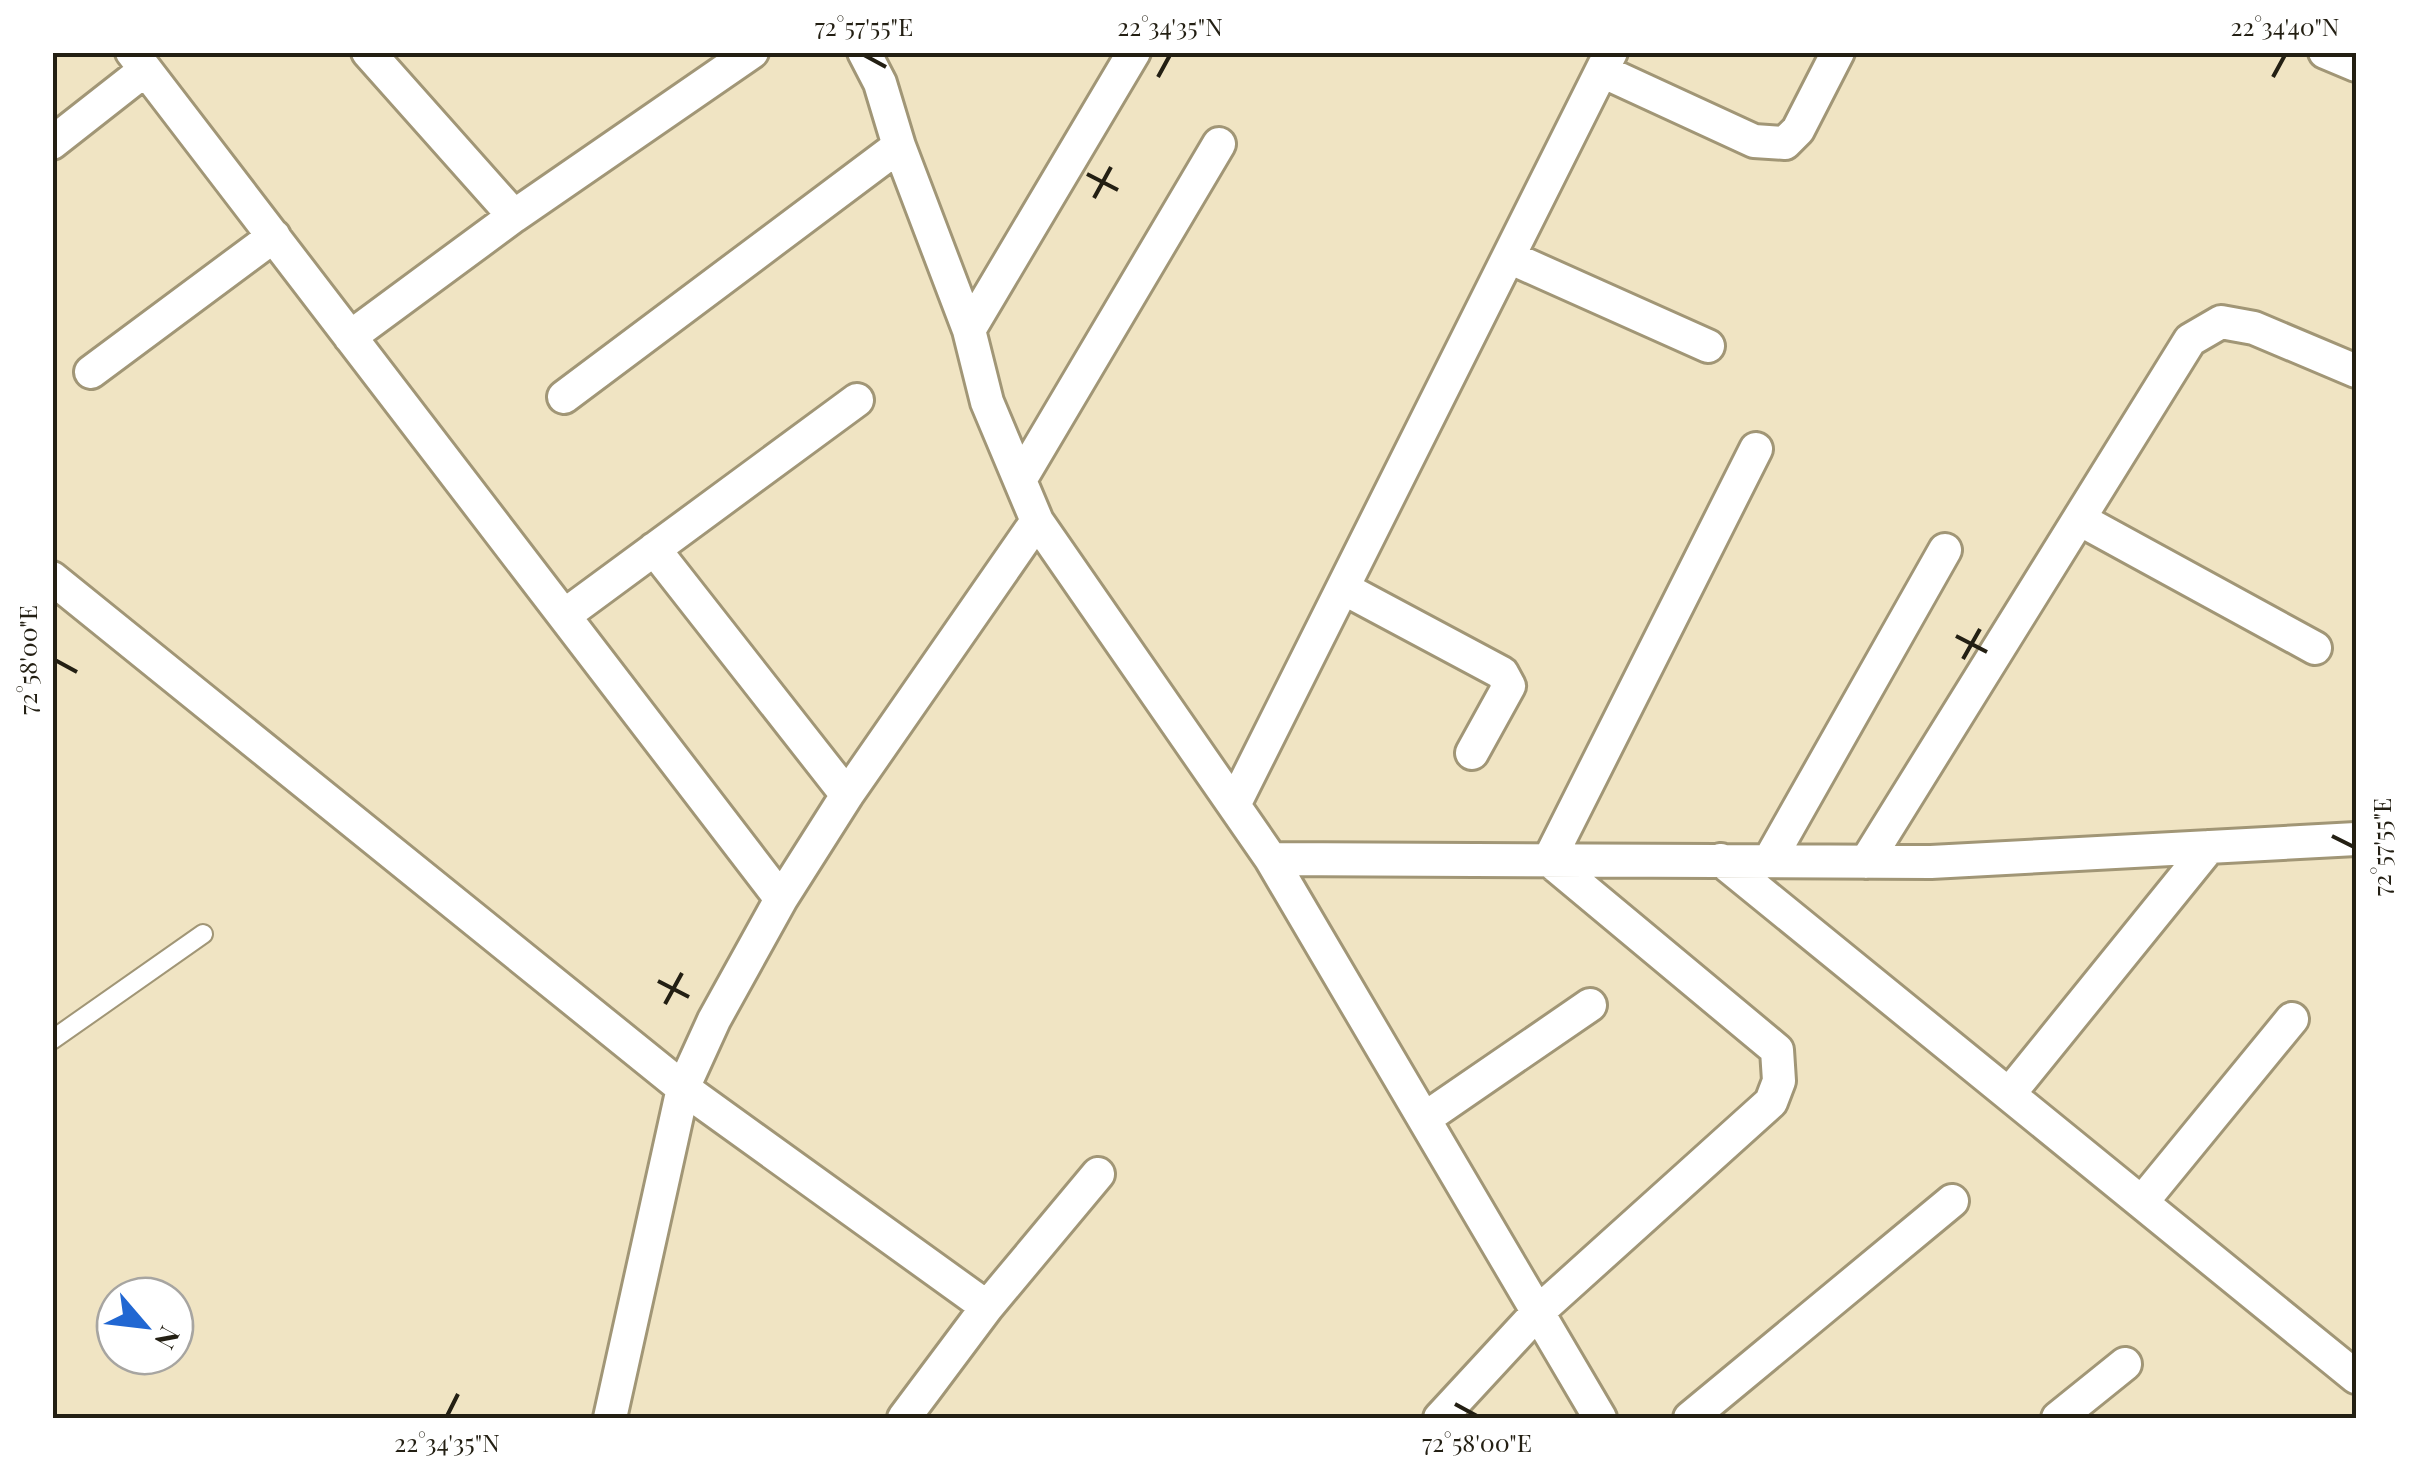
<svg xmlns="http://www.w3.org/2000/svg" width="2409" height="1471" font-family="'Playfair Display',serif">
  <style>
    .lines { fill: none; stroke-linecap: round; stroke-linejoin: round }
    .lane-casing { stroke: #a19676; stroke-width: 22 }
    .street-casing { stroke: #a19676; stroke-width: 38 }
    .lane { stroke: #fff; stroke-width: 18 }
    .street { stroke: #fff; stroke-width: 32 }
    .ticks { fill: none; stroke: #231f13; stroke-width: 4 }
    .neatline { fill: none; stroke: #231f13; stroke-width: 4 }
    .ticks-label { font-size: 25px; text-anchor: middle; fill: #231f13 }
  </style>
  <rect width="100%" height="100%" fill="#f0e4c3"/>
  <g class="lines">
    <defs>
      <path id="lane" d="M52,1040L203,934"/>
      <path id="street" d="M132,52L781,899
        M368,52L514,216
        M864,52L880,83L899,146L969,330L987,402L1037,521L1271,859L1600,1418
        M2325,52L2356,65
        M1602,71L1754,141L1785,143L1798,130L1838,52
        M52,143L145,70
        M1511,258L1708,346
        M969,330L1134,52
        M350,337L514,216L752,52
        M91,372L274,236
        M564,397L899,146
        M1020,480L1219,144
        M2081,520L2315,648
        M654,549L847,795
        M52,578L683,1088L987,1307
        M1343,588L1502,673L1509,686L1472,753
        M565,615L857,400
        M1234,805L1611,52
        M1271,859L1931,862L2356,839
        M1721,860L2356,1377
        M1769,861L1945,550
        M1866,862L2190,340L2221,322L2254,328L2356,371
        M2009,1094L2209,847
        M1424,1119L1590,1005
        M2142,1202L2292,1019
        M610,1418L683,1088L714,1020L781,899L847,795L1037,521
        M904,1418L987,1307L1098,1174
        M1440,1418L1538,1312L1771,1102L1779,1081L1777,1050L1549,860L1756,449
        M1690,1418L1952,1201
        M2058,1418L2125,1364"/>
    </defs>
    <use href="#lane" class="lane-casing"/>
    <use href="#street" class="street-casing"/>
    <use href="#lane" class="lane"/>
    <use href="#street" class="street"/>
  </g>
  <path class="ticks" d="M864,55L886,67M1158,77L1170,55M2273,77L2285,55M1087,174L1118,190M1094,198L1111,167M1956,636L1987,652M1963,659L1980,629M55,660L77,672M2332,836L2354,847M658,981L689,997M665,1004L682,973M1455,1404L1477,1416M447,1416L458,1394"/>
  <rect width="2409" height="1471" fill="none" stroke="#ffffff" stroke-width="110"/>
  <g transform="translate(145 1326) rotate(118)"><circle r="48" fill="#ffffff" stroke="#a7a5a1" stroke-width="2.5"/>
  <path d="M0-8L18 38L0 25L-18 38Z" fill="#2167d2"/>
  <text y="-15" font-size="28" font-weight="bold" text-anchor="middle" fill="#231f13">N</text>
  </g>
  <rect x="55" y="55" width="2299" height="1361" class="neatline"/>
  <g class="ticks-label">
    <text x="864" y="36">72°57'55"E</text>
    <text x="1170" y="36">22°34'35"N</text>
    <text x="2285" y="36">22°34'40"N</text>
    <text transform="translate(28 660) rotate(-90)" y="9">72°58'00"E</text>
    <text transform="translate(2382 847) rotate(-90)" y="9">72°57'55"E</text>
    <text x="447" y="1452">22°34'35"N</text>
    <text x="1477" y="1452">72°58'00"E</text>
  </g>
</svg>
